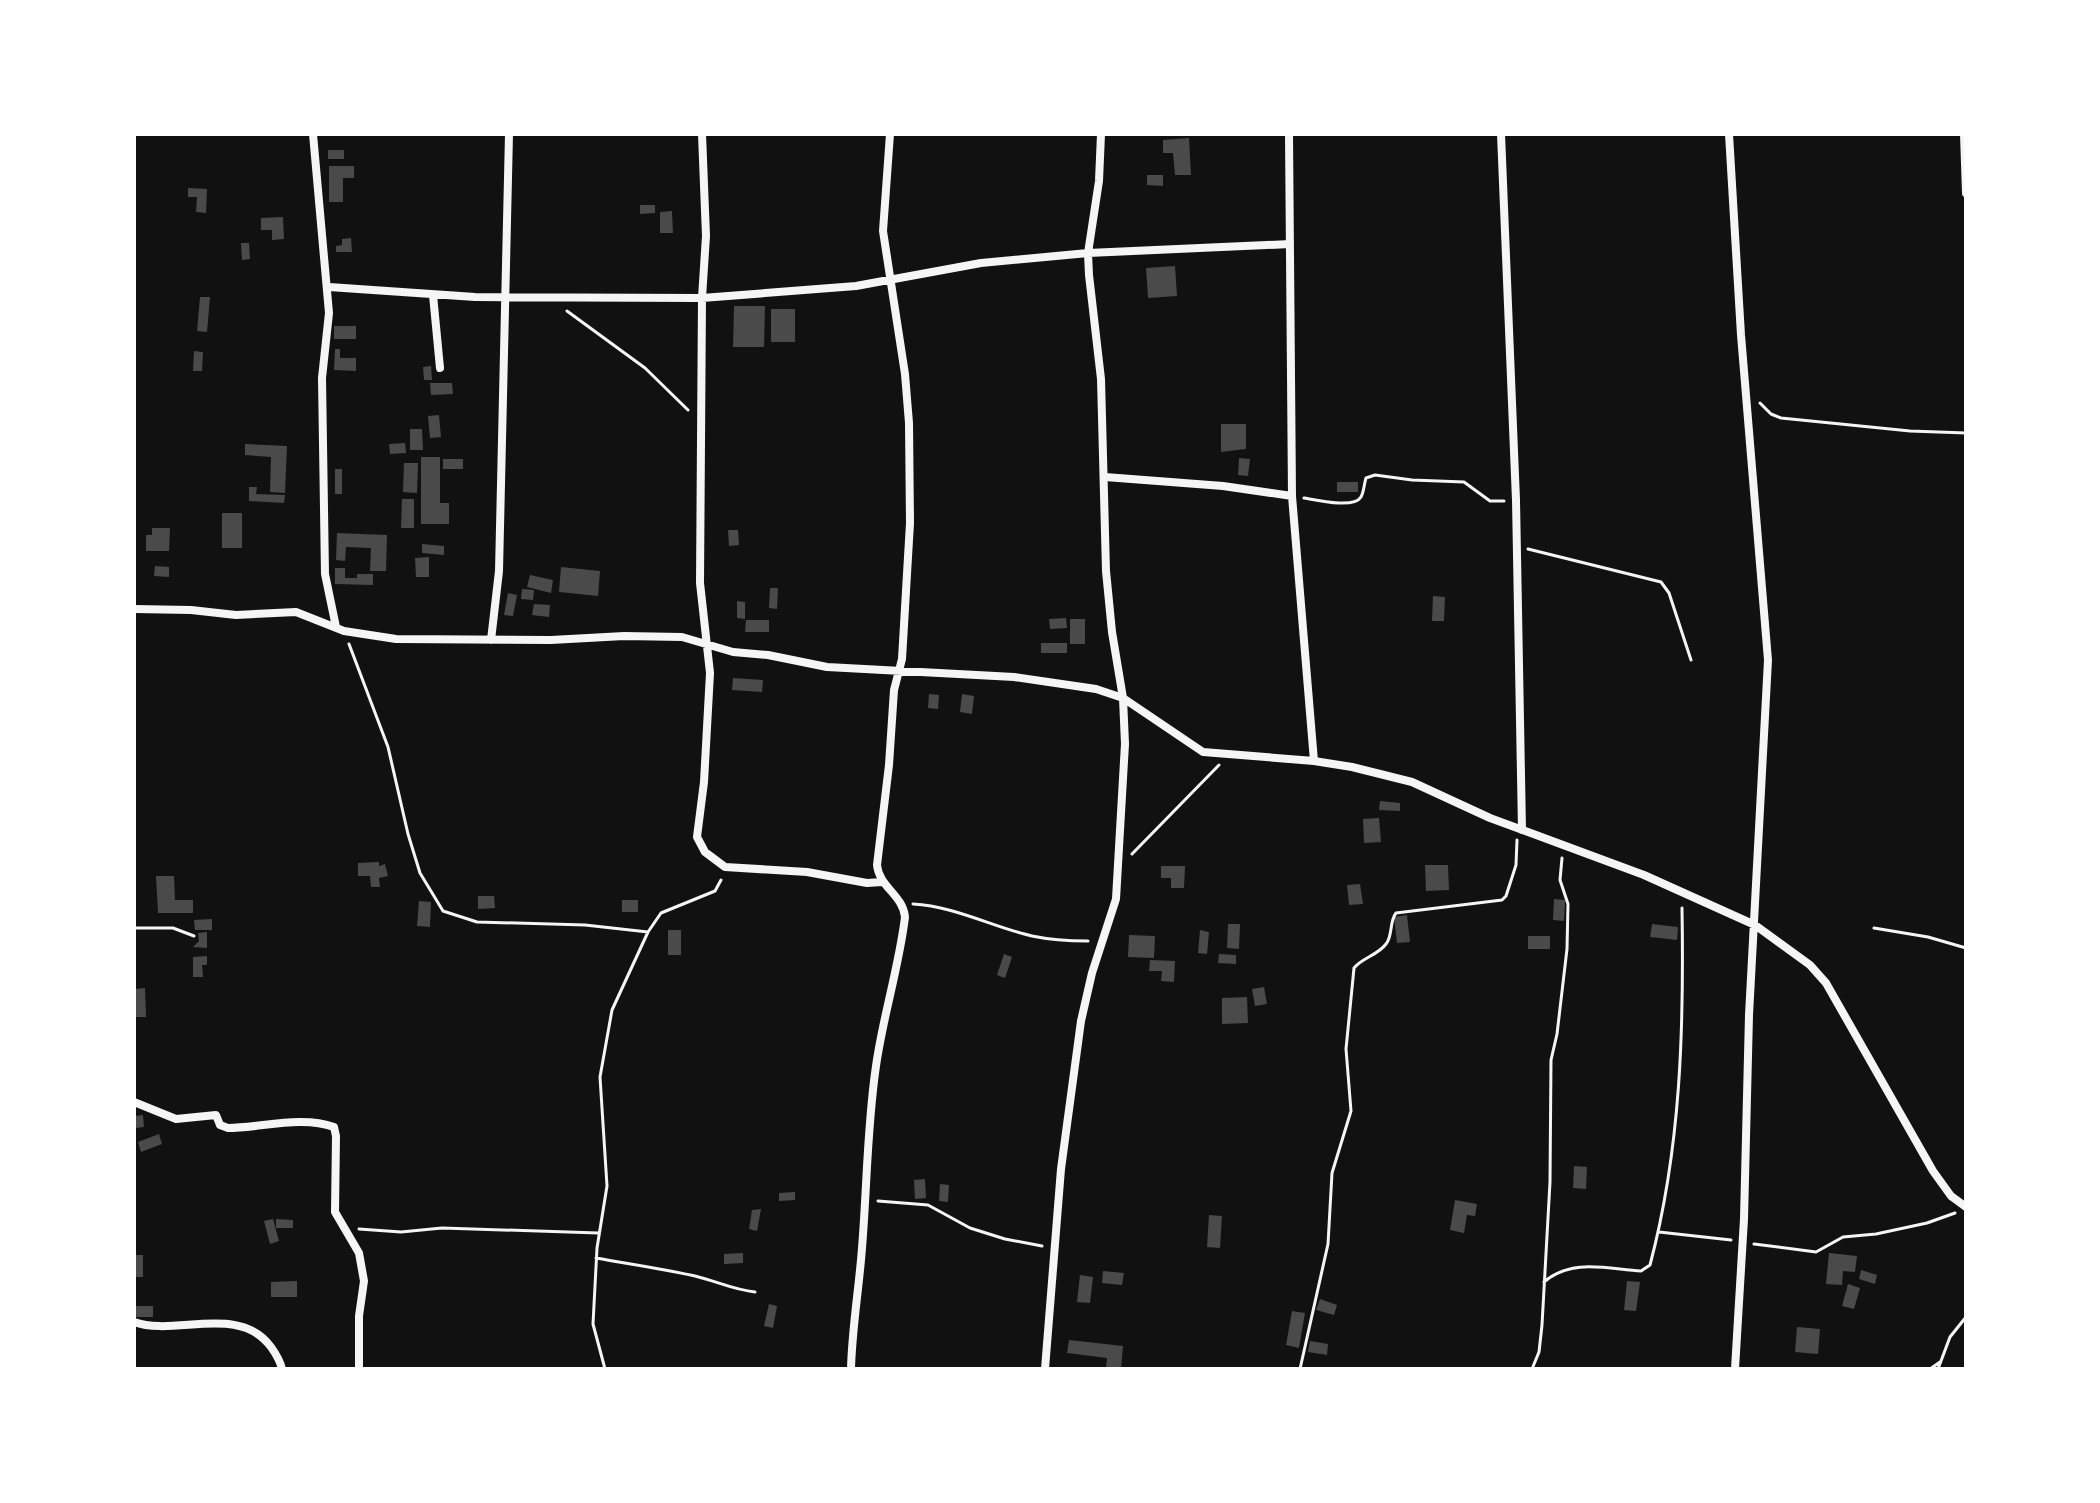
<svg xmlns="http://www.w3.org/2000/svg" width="2100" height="1503" font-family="Arial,sans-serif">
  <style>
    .building { fill: #4a4a4a }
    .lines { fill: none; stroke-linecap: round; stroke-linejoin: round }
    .path { stroke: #f5f5f5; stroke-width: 3 }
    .minor { stroke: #f5f5f5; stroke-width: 8 }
  </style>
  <rect width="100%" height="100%" fill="#111"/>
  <path class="building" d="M1189,138L1191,175H1175L1173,153H1163V140Z
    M328,150H344V159H328Z
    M329,166H354V178H343V202H329Z
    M1147,175H1163V186L1147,185Z
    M188,188L207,189L206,213L196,212L197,197H188Z
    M640,205H655V213L640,214Z
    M672,211L673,233H660V212Z
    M283,217L284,239L272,240V230H261V218Z
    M351,238L352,252H336V246L342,245V239Z
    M241,243H249L250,259L242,260Z
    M1175,266L1177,296L1148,298L1146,268Z
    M200,297H210L207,332L197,331Z
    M734,306H765L764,347H733Z
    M771,309H795V342H771Z
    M334,326H356V339H334Z
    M335,349H340V358H356V371L334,370Z
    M194,351L203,352L202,371H193Z
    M431,366L432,380H424L423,367Z
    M430,383H452L453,394L431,395Z
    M439,415L441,437L430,438L428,416Z
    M1221,424H1246V449L1221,452Z
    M410,429H422L423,450H410Z
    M405,443L406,453L390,454L389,444Z
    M245,444L287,446L285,493L270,492L271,457L245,455Z
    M421,457H440V503H449V524H421Z
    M1239,458L1250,459L1248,476L1238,475Z
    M443,459H463V469H443Z
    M404,463H418L417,493L403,492Z
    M335,469H342V494H335Z
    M1337,482H1358V492H1337Z
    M249,487H257L256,494L285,495L284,503L249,501Z
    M402,499H414V528H401Z
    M222,513H242V548H222Z
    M152,528H170L169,551H146V535H152Z
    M728,530H738L739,545L729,546Z
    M337,533L387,535L386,571H370L371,548L346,547L345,561L336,560Z
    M422,544L444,546V555L422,553Z
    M429,557V577H416L415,558Z
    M155,566L169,567V577L154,576Z
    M561,567L600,571L598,596L559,592Z
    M335,568H345V578H357V574H373V585L335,584Z
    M530,575L553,580L551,593L527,587Z
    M770,588H778L777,609L769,608Z
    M522,589L534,590L533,600L521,599Z
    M508,593L517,595L513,616L504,615Z
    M1433,596L1445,597L1444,621H1432Z
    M737,601L745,602V619L737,618Z
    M534,604L550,605L549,617L532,615Z
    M1066,618L1067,628L1050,629L1049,619Z
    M1070,619H1085V644H1070Z
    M746,620H769V632H745Z
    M1041,643H1067V653H1041Z
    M733,678L763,680L762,692L732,690Z
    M929,694L939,695L938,709L928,708Z
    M962,694L974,696L972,714L960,712Z
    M1380,801L1400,803V811L1379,810Z
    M1379,818L1381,842L1364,843L1363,819Z
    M379,862V866L385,864L388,876L379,878L380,887H371L370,876H358V863Z
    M1425,865H1448L1449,890L1426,891Z
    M1161,866H1185L1184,888H1171V878H1161Z
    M156,876H174L175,900H193V913H158Z
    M1360,884L1363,904L1349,905L1347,885Z
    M478,896H494L495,908L478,909Z
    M1554,899L1565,900L1564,921L1553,920Z
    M622,900H638V912H622Z
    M419,901L431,902L430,927L417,926Z
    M1407,915L1410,942L1397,943L1394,917Z
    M212,919V930H195L194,920Z
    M1228,924H1240L1239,949L1227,948Z
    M1652,924L1678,927L1677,940L1650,937Z
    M668,930H681V955H668Z
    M1200,930L1209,932L1207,954L1198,953Z
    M207,932V948L193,947L199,941L198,933Z
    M1129,935L1155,936L1154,958L1128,957Z
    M1528,936H1550V949H1528Z
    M1004,954L1012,957L1005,978L997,975Z
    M1219,954L1236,955V964L1218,963Z
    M207,956V965H202L203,977H193V957Z
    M1150,960L1175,961L1174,982L1161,981L1162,971H1149Z
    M1264,987L1267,1004L1255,1006L1252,989Z
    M145,988L146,1017H134V989Z
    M1247,997L1248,1023L1222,1024V998Z
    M143,1115L144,1127L136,1128L135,1116Z
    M159,1134L162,1144L141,1152L138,1142Z
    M1574,1166L1587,1167L1586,1189L1573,1188Z
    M925,1179L926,1198L915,1199L914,1180Z
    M940,1184L949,1185L948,1202L939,1201Z
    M795,1192V1200L779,1201V1193Z
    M1455,1200L1477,1204L1475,1216L1467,1215L1464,1233L1450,1230Z
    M761,1209L757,1231L749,1229L752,1210Z
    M1209,1215L1222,1216L1220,1248L1207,1247Z
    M273,1219L279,1241L270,1244L264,1221Z
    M276,1219L293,1220V1228H276Z
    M743,1253V1263L724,1264V1254Z
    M1829,1253L1857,1256L1855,1272L1843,1271L1842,1285L1826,1284Z
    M134,1255H143V1277H134Z
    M1861,1270L1877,1275L1875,1284L1859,1279Z
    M1103,1271L1124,1273L1122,1285L1102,1283Z
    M1080,1275L1093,1277L1090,1303L1077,1302Z
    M297,1281V1297H271V1282Z
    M1627,1281L1640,1282L1636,1311L1624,1310Z
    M1848,1284L1860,1288L1854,1309L1842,1306Z
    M1320,1299L1337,1305L1334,1315L1316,1310Z
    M769,1304L777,1306L773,1328L764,1326Z
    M135,1306H153V1317H135Z
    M1292,1311L1305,1313L1299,1348L1286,1345Z
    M1797,1327L1820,1329L1818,1354L1795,1352Z
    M1069,1340L1123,1346L1121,1369H1106L1107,1358L1067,1353Z
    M1310,1341L1328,1344L1327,1355L1308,1352Z"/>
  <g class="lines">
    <path class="path" d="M567,311L645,368L688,410
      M1760,403L1771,414L1781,418L1910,431L1966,433
      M1304,498C1316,500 1354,509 1361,497C1364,492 1364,484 1366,478L1375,475L1412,480L1464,482L1490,501H1504
      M1528,549L1661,582L1669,593L1691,660
      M349,644L388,747L408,834L420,873L443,911L477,922L585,925L648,932
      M1132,854L1219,765
      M913,904C954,906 993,927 1032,936C1051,940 1069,941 1088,941
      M134,928H173L194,936
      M1874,928L1928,937L1966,948
      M878,1201L928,1205L970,1228L1005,1239L1042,1246
      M359,1229L401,1232L442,1228L598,1233
      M1659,1232L1731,1240
      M1754,1244L1816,1252L1843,1237L1876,1234L1927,1223L1955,1213
      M596,1258C629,1264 663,1269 695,1276C716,1281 734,1290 755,1292
      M1544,1282C1572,1258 1607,1269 1641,1271L1650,1265C1681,1148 1684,1028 1682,908
      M605,1369L593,1324L597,1248L607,1186L600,1077L612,1010L648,932L661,913L715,891L721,880
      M1300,1369L1328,1244L1332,1173L1351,1111L1346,1049L1354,968C1362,958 1378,955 1386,944C1393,936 1389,922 1396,913L1502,900L1506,896L1516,865L1517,840
      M1532,1369L1539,1352L1542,1325L1550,1182L1551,1060L1557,1034L1567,949L1568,904L1560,880L1562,858
      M1930,1369L1940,1362
      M1938,1369L1950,1337L1966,1317"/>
    <path class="minor" d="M313,134L329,313L322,378L325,574L336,627
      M702,134L706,236L702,298L700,583L710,673L704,782L697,837L705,852L725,867L807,872L867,883L882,882
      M1289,134L1292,496L1314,761
      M1501,134L1516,500L1522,830
      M1729,134L1741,335L1768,660L1749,1015L1744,1219L1735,1369
      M1964,134L1966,193
      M329,287L475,297L702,298L856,286L981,263L1088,253L1290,244
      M433,295L440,368
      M1105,477L1223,486L1292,496
      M134,609L191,610L236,615L296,612L344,631L396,639L551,640L624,636L682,637L733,652L768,655L827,667L1014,677L1096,689L1123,698L1203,752L1314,761L1352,767L1412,782L1490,818L1644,875L1755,925L1810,965L1826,983L1933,1171L1951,1196L1966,1207
      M491,640L499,571L509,134
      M134,1102L176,1119L216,1115L220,1125L228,1128C261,1128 301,1115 334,1127L336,1136L335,1212L359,1253L364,1281L359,1316V1369
      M134,1322C175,1337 239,1303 271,1347C276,1354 280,1360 282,1369
      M851,1369C852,1328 859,1289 862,1248C867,1187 867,1127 876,1066C883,1016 899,967 905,917C903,895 879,887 877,865L889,765L894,690L902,659L910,523L909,423L905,374L883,231L890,134
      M1045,1369L1061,1169L1081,1021L1092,973L1116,899L1125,744L1123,698L1112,632L1106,571L1101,379L1089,275L1088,253L1099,181L1101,134"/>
  </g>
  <rect width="2100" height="1503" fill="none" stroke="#ffffff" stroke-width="272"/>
</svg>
